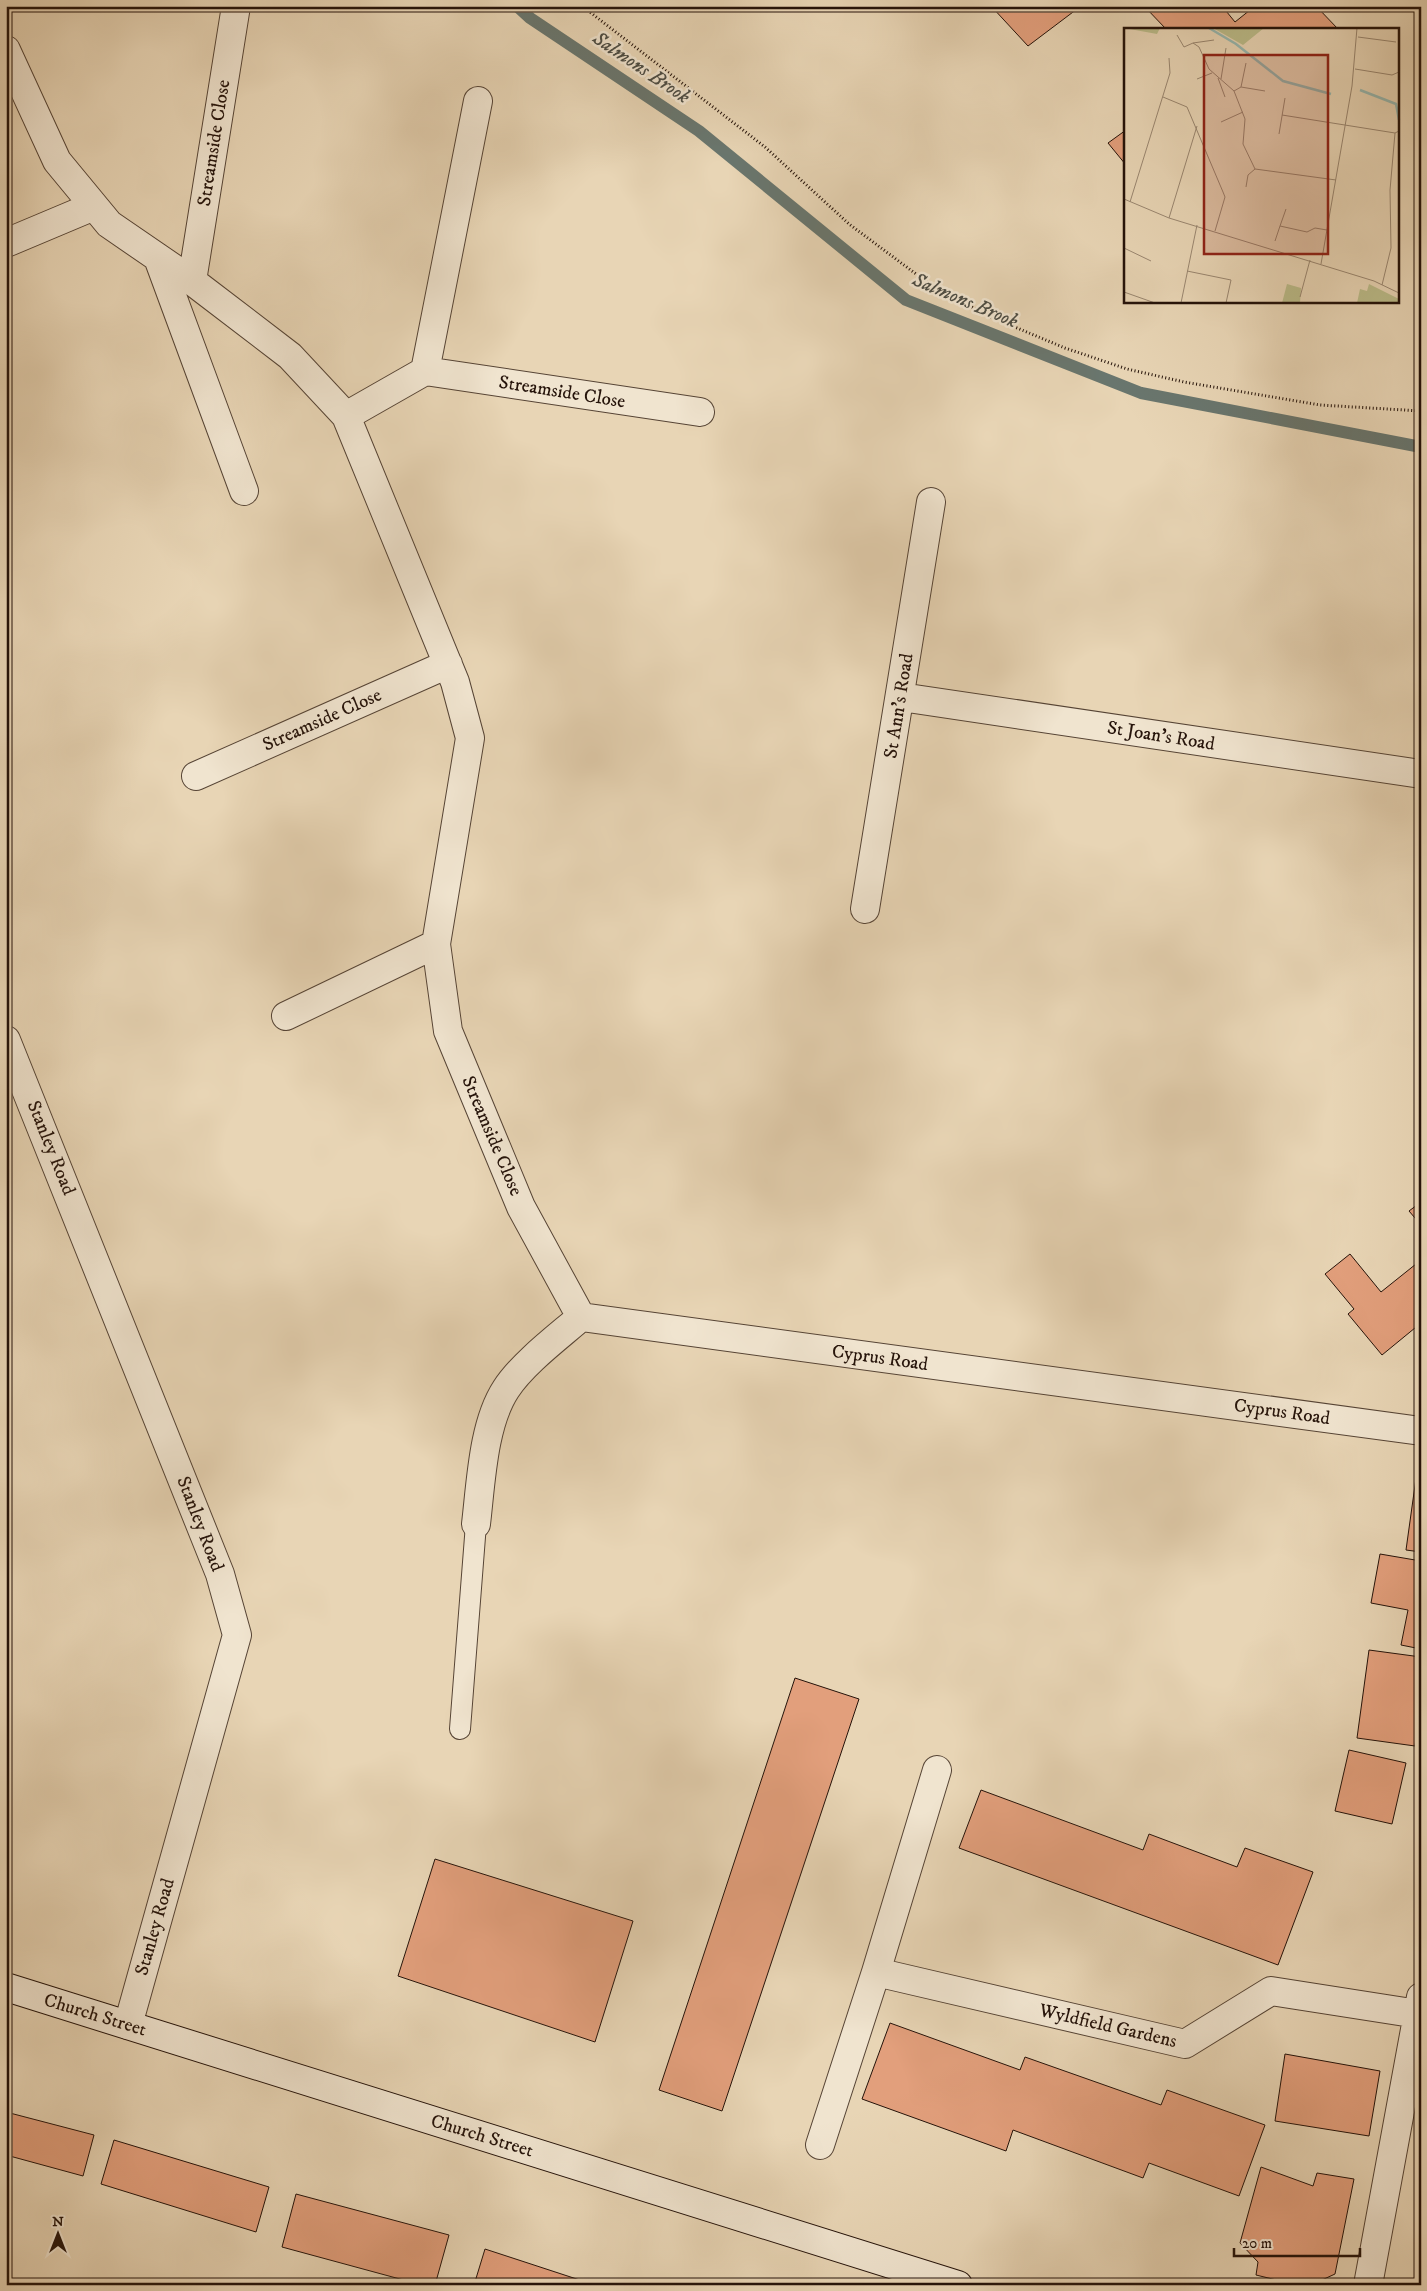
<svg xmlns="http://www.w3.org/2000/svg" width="1427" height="2291" font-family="'IM FELL DW Pica',serif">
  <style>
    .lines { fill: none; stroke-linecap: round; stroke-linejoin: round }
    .stream { stroke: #69766e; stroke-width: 12 }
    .building { fill: #e29f7c; stroke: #25130a }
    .service-casing { stroke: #564435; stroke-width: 22 }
    .minor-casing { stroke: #564435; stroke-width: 30 }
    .secondary-casing { stroke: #25130a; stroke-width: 30 }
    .path { stroke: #25130a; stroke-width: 3; stroke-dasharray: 1 2.5; stroke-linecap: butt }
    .service { stroke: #f0e4cf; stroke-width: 20 }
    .minor { stroke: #f0e4cf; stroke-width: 28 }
    .secondary { stroke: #f0e4cf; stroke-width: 28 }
    .labels { text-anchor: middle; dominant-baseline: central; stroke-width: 5; stroke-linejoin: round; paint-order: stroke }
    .street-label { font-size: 19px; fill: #25130a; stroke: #f0e4cf }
    .water-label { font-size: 20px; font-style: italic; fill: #4d4d44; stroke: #f0e4cf }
    .inset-river { fill: none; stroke: #97b8b0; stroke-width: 2.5 }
    .inset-road { fill: none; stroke: #9a8771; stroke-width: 1 }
    .view { fill: #8f2418; fill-opacity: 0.15; stroke: #8f2418; stroke-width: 2.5 }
    .inset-edge { fill: none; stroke: #25130a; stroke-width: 2.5 }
  </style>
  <rect width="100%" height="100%" fill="#e8d5b5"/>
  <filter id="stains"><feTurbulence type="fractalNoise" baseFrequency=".004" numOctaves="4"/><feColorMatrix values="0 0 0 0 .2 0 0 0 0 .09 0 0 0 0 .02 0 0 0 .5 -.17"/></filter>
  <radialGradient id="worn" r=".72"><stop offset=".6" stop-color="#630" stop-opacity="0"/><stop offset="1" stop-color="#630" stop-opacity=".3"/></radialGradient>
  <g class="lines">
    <path class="stream" d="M517,6L530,18L699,131L906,300L1141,393L1421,447"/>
  </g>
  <path class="building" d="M991,6H1081L1028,46Z
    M1144,6H1222L1235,22L1255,6H1316L1338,29H1166Z
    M1126,130V165L1108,143Z
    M1421,1202V1225L1409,1211Z
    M1350,1254L1381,1292L1421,1260V1323L1382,1355L1348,1314L1354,1309L1325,1274Z
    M1417,1471H1421V1552L1406,1550Z
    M1380,1554L1421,1561V1649L1401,1645L1408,1610L1371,1603Z
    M1369,1650L1421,1657V1703L1415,1746L1357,1738Z
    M795,1678L859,1699L722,2111L659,2090Z
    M1349,1750L1406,1763L1392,1824L1335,1811Z
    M981,1790L1143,1850L1149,1834L1237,1867L1245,1848L1313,1872L1278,1965L959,1848Z
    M435,1859L633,1921L595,2042L398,1976Z
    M890,2023L1020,2070L1025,2057L1161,2105L1167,2090L1265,2125L1239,2196L1149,2163L1143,2178L1013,2130L1006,2151L862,2099Z
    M1285,2054L1380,2071L1369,2136L1275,2121Z
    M6,2112L94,2135L83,2176L6,2155Z
    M114,2140L269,2187L256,2232L101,2184Z
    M1261,2167L1313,2186L1317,2173L1354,2179L1335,2274L1311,2285H1297L1256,2275L1258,2262L1240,2243Z
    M296,2194L449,2235L435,2285H422L282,2247Z
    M485,2249L595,2285H474Z"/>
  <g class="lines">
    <defs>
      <path id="service" d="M460,1729L476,1524"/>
      <path id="minor" d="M6,50L57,161L109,224L192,281L290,356L346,416L455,682L470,738L436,944L448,1031L521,1207L581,1317
        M6,243L94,206
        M158,258L244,491
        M192,281L236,6
        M425,371L478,101
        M346,416L425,371L700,412
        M901,697L1421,774
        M196,776L448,664
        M865,909L931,502
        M286,1016L436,944
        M6,1040L220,1574L237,1635L128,2025
        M476,1524C481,1482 483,1424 506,1389C523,1363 558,1337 581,1317L1421,1431
        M876,1972L937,1770
        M820,2145L876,1972L1185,2044L1271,1991L1418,2014
        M1368,2285L1421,1997"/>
      <path id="secondary" d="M6,1987L958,2285"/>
    </defs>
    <use href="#service" class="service-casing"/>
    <use href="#minor" class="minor-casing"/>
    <use href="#secondary" class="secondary-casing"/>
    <path class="path" d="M582,6L765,147L849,224L920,277L986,315L1065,348L1127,369L1184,382L1320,405L1421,411"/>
    <use href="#service" class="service"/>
    <use href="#minor" class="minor"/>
    <use href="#secondary" class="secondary"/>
  </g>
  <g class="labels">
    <g class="street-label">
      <text transform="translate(214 143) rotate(-81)">Streamside Close</text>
      <text transform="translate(562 392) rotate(9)">Streamside Close</text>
      <text transform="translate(899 706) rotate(-81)">St Ann's Road</text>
      <text transform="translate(322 720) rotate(-24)">Streamside Close</text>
      <text transform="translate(1161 736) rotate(9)">St Joan's Road</text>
      <text transform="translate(492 1136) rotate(67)">Streamside Close</text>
      <text transform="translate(51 1148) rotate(68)">Stanley Road</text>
      <text transform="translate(880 1358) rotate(8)">Cyprus Road</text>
      <text transform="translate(1282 1412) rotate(8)">Cyprus Road</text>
      <text transform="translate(200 1524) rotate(69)">Stanley Road</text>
      <text transform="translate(155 1927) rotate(-74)">Stanley Road</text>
      <text transform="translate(95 2015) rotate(17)">Church Street</text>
      <text transform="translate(1108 2026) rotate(13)">Wyldfield Gardens</text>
      <text transform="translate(482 2136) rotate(17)">Church Street</text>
    </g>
    <g class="water-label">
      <text transform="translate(641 68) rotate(34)">Salmons Brook</text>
      <text transform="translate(965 301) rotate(23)">Salmons Brook</text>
    </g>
  </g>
  <g transform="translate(1124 28)">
    <rect width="275" height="275" fill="#e8d5b5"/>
    <path d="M0,0H36L33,6ZM89,0H140L119,17ZM163,256L177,260L176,275H158ZM245,256L275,271V275H233L236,261L243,263Z" fill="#bbbc8a"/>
    <path class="inset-river" d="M85,0L112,16L159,53L207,66M236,62L272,76L275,92"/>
    <path class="inset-road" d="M53,7L60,19L69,15L75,19L85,41L110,63L121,91L119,116L131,141M234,9L272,14M69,15L90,12M231,41L268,47L275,44M94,50L101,69M73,51L88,45M97,51L102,20M117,59L122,35M110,63L117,59L141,63M39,69L63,79L99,164L101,169L91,203M158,87L271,105M97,94L119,84M155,106L161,70M122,159L124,147L131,141L212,152M0,171L45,190L250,253L275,265M6,174L46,45L45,30M45,190L73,98M156,198L162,181M151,213L156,198L183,204L191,200L203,202M0,220L27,233M197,236L228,58L233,0M63,243L107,252L102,275M258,257L267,220L266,162L271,105L275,103M0,264L31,275M176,269L186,232M57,275L73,197"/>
    <path class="view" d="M80,27H204V226H80Z"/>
    <rect width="275" height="275" class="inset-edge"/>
  </g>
  <rect width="1427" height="2291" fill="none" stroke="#e8d5b5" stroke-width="25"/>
  <rect x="8" y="8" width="1412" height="2276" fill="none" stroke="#25130a" stroke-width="2.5"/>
  <rect x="12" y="12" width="1402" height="2266" fill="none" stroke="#25130a"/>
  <g transform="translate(58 2234)" stroke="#f0e4cf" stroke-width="4" paint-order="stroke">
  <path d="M0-4L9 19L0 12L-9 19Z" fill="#25130a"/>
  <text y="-8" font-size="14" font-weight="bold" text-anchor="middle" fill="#25130a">N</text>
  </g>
  <path d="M1234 2248v8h126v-8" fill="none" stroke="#25130a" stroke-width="2.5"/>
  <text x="1242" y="2248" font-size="15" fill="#25130a" stroke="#f0e4cf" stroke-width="4" paint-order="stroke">20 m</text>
  <rect width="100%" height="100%" filter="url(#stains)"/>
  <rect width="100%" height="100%" fill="url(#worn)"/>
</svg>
